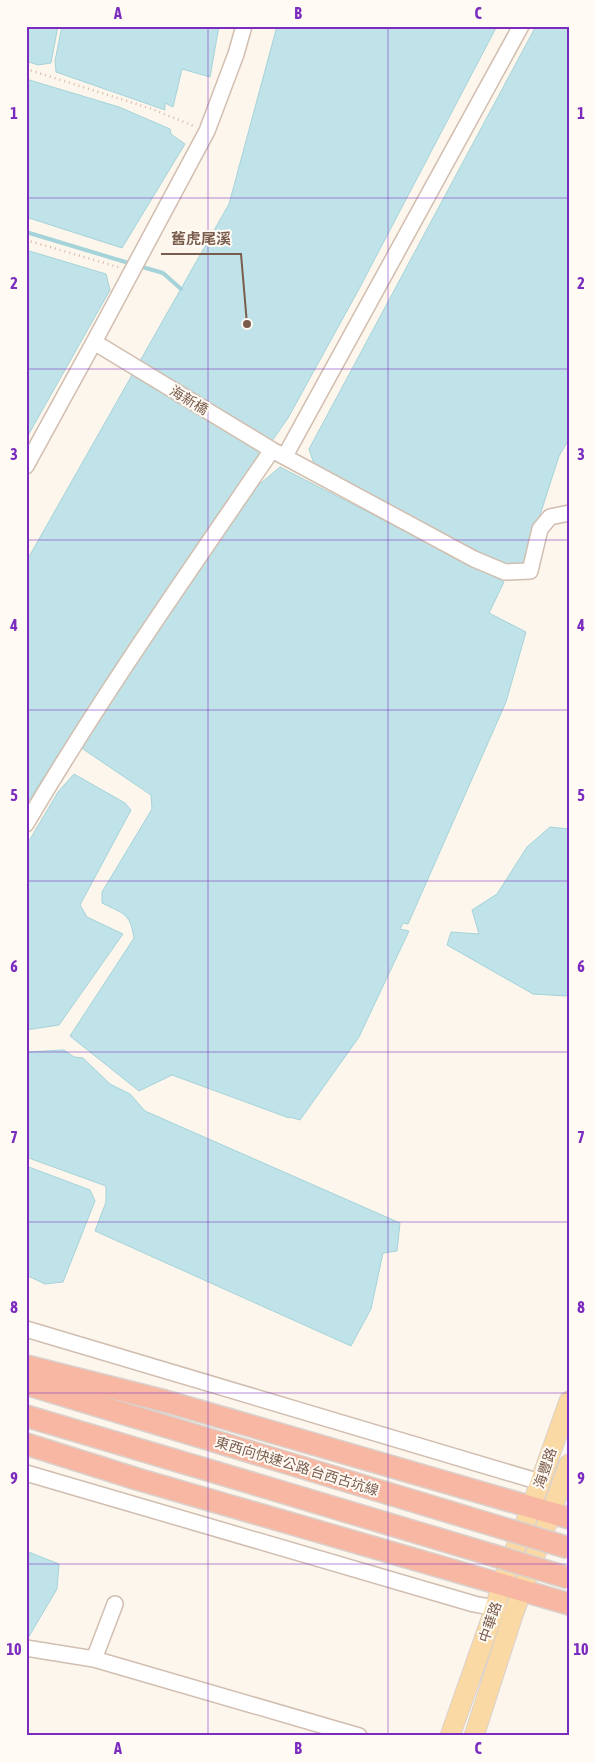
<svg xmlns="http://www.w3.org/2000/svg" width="595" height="1762" font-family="'Asap Condensed','Noto Sans TC',sans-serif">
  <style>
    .water { fill: #bfe3e8; stroke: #a5d3da }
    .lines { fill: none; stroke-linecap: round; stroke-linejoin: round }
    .stream { stroke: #a5d3da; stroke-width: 4 }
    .minor-casing { stroke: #d1beb0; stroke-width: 18 }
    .major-casing { stroke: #dad1cd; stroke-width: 21 }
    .highway-casing { stroke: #dad1cd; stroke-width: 24 }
    .path { stroke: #d9b8a5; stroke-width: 2.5; stroke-dasharray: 1 4; stroke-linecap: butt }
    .minor { stroke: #fff; stroke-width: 15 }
    .major { stroke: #fbd9a5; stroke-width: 19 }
    .highway { stroke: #f7b7a3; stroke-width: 21 }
    .highway-bridge-casing { stroke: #dad1cd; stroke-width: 24; stroke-linecap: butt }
    .highway-bridge { stroke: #f7b7a3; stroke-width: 21 }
    .grid { fill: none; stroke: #7b2cbf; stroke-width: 1; stroke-opacity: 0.55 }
    .labels { text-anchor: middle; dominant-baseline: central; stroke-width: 4; stroke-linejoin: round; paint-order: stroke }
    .street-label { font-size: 14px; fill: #7a5c4d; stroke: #fffaf3 }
    .leader { fill: none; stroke: #7a5c4d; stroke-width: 2 }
    .callout-dot { fill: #7a5c4d; stroke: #fffaf3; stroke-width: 2 }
    .callout-label { font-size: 15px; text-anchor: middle; font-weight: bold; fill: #7a5c4d; stroke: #fffaf3; stroke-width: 4; stroke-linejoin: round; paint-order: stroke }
    .neatline { fill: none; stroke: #7b2cbf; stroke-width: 2 }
    .grid-label { font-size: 16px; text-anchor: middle; font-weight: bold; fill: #7b2cbf }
  </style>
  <rect width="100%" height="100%" fill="#fdf6ec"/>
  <path class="water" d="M26,26H58L51,63L38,65L26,61Z
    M62,26H219L210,77L182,69L173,107L165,103V110L56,72L55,61Z
    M277,26H497L359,289L288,418L117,663L26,805V562L229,204Z
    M536,26H569V439L559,456L524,565L507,567L454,543L314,464L309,449Z
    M26,79L119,107L170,129L171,134L185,144L122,248L26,217Z
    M26,250L106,274L110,290L26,439Z
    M280,467L504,582L489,613L526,632L506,702L408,924L403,923L400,929L409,931L359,1037L300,1120L290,1117L289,1118L172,1075L139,1091L70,1036L134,938C130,912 123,914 102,903V892L152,809L151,795L77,745L255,488Z
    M74,774L125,803L131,810L80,905L87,917L123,934L59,1025L26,1030V846L58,792Z
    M550,827L569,829V992L566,996L533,994L447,945L451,932L479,934L472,910L497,894L527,847Z
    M64,1050L74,1057L83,1058L110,1084L130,1094L145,1111L400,1223L397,1251L383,1253L371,1309L351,1346L95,1231L106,1202V1186L26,1157V1052Z
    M26,1166L90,1190L95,1201L63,1282L45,1284L26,1275Z
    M26,1551L59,1564L57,1589L28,1638H26Z"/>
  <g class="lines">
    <path class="stream" d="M26,232L132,264
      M139,266L163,273L181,289"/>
    <defs>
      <path id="minor" d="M94,342L272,450L474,559L505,572L530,571L540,529L550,517L569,513
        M285,456L521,26
        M26,466L94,342L207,131L236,54L244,26
        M26,824C102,695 188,573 272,450
        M26,1329L540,1482
        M26,1473L474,1604L495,1608
        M26,1648L94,1659L359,1736
        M94,1659L115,1604"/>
      <path id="major" d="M450,1736L495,1608L502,1583L531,1508L569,1401
        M474,1736L513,1615L569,1464"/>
      <path id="highway" d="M26,1366L165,1401L569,1518
        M26,1384L224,1444
        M26,1416L218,1473
        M26,1444L137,1479L569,1604"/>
    </defs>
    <use href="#minor" class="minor-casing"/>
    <use href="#major" class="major-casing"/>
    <use href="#highway" class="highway-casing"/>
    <path class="path" d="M26,69L152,109L196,127
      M26,240L118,267"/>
    <use href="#minor" class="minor"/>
    <use href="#major" class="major"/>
    <use href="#highway" class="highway"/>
    <defs>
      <path id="highway-bridge" d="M224,1444L569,1548
        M218,1473L569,1578"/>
    </defs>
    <use href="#highway-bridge" class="highway-bridge-casing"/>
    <use href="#highway-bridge" class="highway-bridge"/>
  </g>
  <path class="grid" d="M208,26V1736M388,26V1736M26,198H569M26,369H569M26,540H569M26,710H569M26,881H569M26,1052H569M26,1222H569M26,1393H569M26,1564H569"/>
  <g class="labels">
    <g class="street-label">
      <text transform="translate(189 400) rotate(31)">海新橋</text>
      <text transform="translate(297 1466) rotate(17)">東西向快速公路 台西古坑線</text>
      <text transform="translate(545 1468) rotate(-71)">海豐路</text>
      <text transform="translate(490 1622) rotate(-71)">中華路</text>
    </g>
  </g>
  <path class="leader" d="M247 324L241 254H161"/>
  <circle class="callout-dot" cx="247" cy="324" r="5"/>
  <g class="callout-label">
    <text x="201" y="244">舊虎尾溪</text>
  </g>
  <rect width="595" height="1762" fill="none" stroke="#fffaf3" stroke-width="55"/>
  <rect x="28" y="28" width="540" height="1706" class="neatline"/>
  <g class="grid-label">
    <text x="118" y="19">A</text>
    <text x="298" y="19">B</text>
    <text x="478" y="19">C</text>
    <text x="14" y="119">1</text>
    <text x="581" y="119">1</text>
    <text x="14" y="289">2</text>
    <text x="581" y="289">2</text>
    <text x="14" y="460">3</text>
    <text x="581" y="460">3</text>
    <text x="14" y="631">4</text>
    <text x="581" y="631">4</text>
    <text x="14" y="801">5</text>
    <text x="581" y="801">5</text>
    <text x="14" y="972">6</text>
    <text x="581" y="972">6</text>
    <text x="14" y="1143">7</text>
    <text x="581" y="1143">7</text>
    <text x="14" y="1313">8</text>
    <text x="581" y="1313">8</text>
    <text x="14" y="1484">9</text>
    <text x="581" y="1484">9</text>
    <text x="14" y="1655">10</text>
    <text x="581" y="1655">10</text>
    <text x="118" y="1754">A</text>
    <text x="298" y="1754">B</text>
    <text x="478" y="1754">C</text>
  </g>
</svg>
